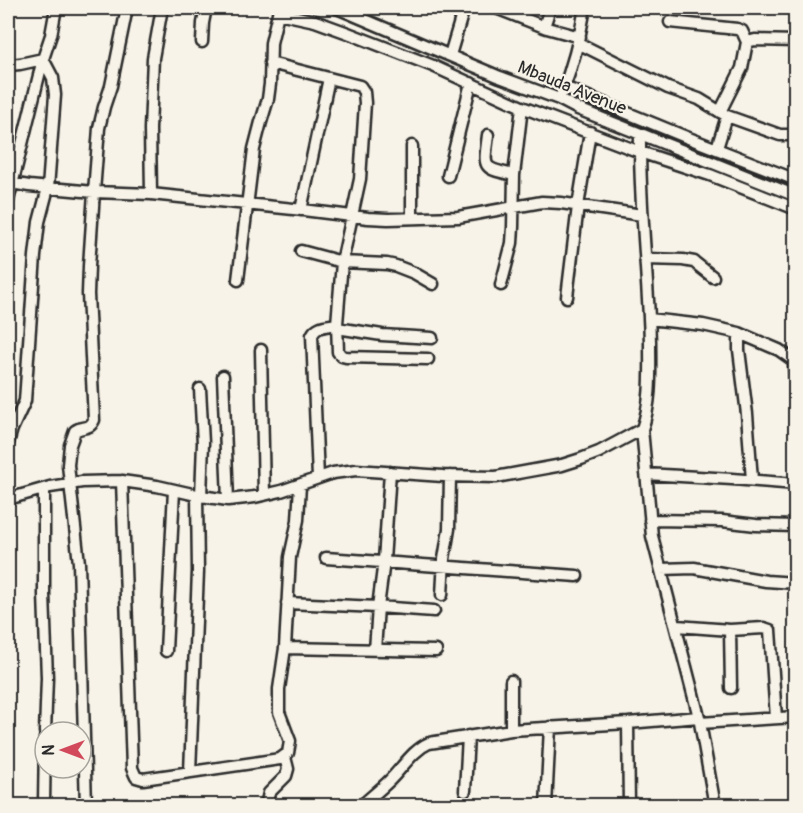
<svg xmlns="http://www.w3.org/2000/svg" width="803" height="813" font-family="Pangolin,sans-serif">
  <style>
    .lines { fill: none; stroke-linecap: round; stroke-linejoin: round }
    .minor-casing { stroke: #2b2b2b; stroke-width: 15 }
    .minor { stroke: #f7f3e8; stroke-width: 10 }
    .labels { text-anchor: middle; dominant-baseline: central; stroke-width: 4.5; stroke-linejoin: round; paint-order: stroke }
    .street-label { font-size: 18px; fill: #2b2b2b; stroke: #f7f3e8 }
  </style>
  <rect width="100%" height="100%" fill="#f7f3e8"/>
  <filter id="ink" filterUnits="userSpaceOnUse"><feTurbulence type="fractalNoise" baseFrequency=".0167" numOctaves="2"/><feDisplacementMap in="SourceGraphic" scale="12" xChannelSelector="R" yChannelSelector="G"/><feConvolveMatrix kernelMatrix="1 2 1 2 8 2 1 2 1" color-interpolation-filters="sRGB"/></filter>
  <g filter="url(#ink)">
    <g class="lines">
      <defs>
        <path id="minor" d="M337,8L500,77L559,99L578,109L796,196
          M496,8L547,28L580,37
          M278,13L315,21L348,33L433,66L522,107L640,152L710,175L796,209
          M670,22L737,29L742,31L747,42
          M544,27L550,8
          M202,42L203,23L206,8
          M578,43L668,88L699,99L727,116L780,135H796
          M450,55L464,8
          M270,63L360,86L364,92L365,103L360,179L342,262L337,324L338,352L342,356L346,357L428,359
          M8,65L20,64L43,59L53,78L55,95L48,188L39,222L35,256L25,401L12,429L8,443
          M564,87L686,137L796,180
          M562,93C573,65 580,37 585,8
          M720,112L742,68L747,42L755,40L796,41
          M488,135C484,168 481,168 514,175
          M717,148L727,116
          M448,176L471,83
          M11,183L29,186L94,192L151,194L303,210L368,218L388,219L458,217L542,202L561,203L642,215
          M151,194L150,129L153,58L162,8
          M8,201L43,59L51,35L56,8
          M301,210L329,78
          M412,218V146
          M301,251L342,262L387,264L396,266L414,273L433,284
          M645,259L683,260L694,262L713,277
          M238,280L254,149L261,122L268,99L270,84L271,43L279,9
          M501,285L512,243L513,227L514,175L522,107
          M567,297L578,206L590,132
          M649,319L703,325L739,333L779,350L796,362
          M337,328L382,335L432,338
          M739,333V350L747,414L752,480
          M261,350L264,495
          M794,361L796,413
          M223,376L228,500
          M200,389L203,443L201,496
          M642,429L652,536L699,717L715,806
          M646,474L732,479L796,484
          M318,478L312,335C317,325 327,326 337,324
          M122,481L132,768L136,777L143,779L280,759L288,753L290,741L279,712V689L285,648L290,557L298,520L300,485
          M44,489V594L47,678L45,732
          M8,499L50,487L82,482L122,481L157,486L201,496L228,500L255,497L281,491L333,473L356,470L443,476L496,477L562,465L581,459L599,452L642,429C652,400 650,372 650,342C648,272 639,203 640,134
          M650,520L722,521L756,525L796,526
          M326,558L577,576
          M661,569L694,568L766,581L796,583
          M442,595L444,559L449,529L450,476
          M287,603L378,607L434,611
          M677,626L730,630L764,628L770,630L776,718
          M730,630L731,688
          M285,648L436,651
          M375,650L378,607L384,561L390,472
          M166,651L174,490
          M628,723L629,806
          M700,723L796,717
          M511,730V681
          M190,772L198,571L197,495
          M465,791L468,736
          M44,804L45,738
          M86,806L79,563L68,465L70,445L75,431C83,425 89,431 94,420L88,294L89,266L94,192L99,128L104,107L111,86L127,8
          M266,806L269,793L286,776L288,769L285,757
          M361,806C371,797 381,789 390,780C403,767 413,750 429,743L511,730L628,723L699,717
          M546,806L550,727"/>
      </defs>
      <use href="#minor" class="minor-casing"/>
      <use href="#minor" class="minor"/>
    </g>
  </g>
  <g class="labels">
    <g class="street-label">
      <text transform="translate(572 88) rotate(22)">Mbauda Avenue</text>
    </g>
  </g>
  <rect width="803" height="813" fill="none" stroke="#f7f3e8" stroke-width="30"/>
  <rect x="15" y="15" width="773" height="783" fill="none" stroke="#2b2b2b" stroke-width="2" filter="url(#ink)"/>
  <g transform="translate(63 750) rotate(270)"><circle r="28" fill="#f7f3e8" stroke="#a5a39c" stroke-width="1.5"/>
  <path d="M0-4.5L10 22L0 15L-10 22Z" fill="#d1495b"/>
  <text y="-9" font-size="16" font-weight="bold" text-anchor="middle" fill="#2b2b2b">N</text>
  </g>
</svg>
